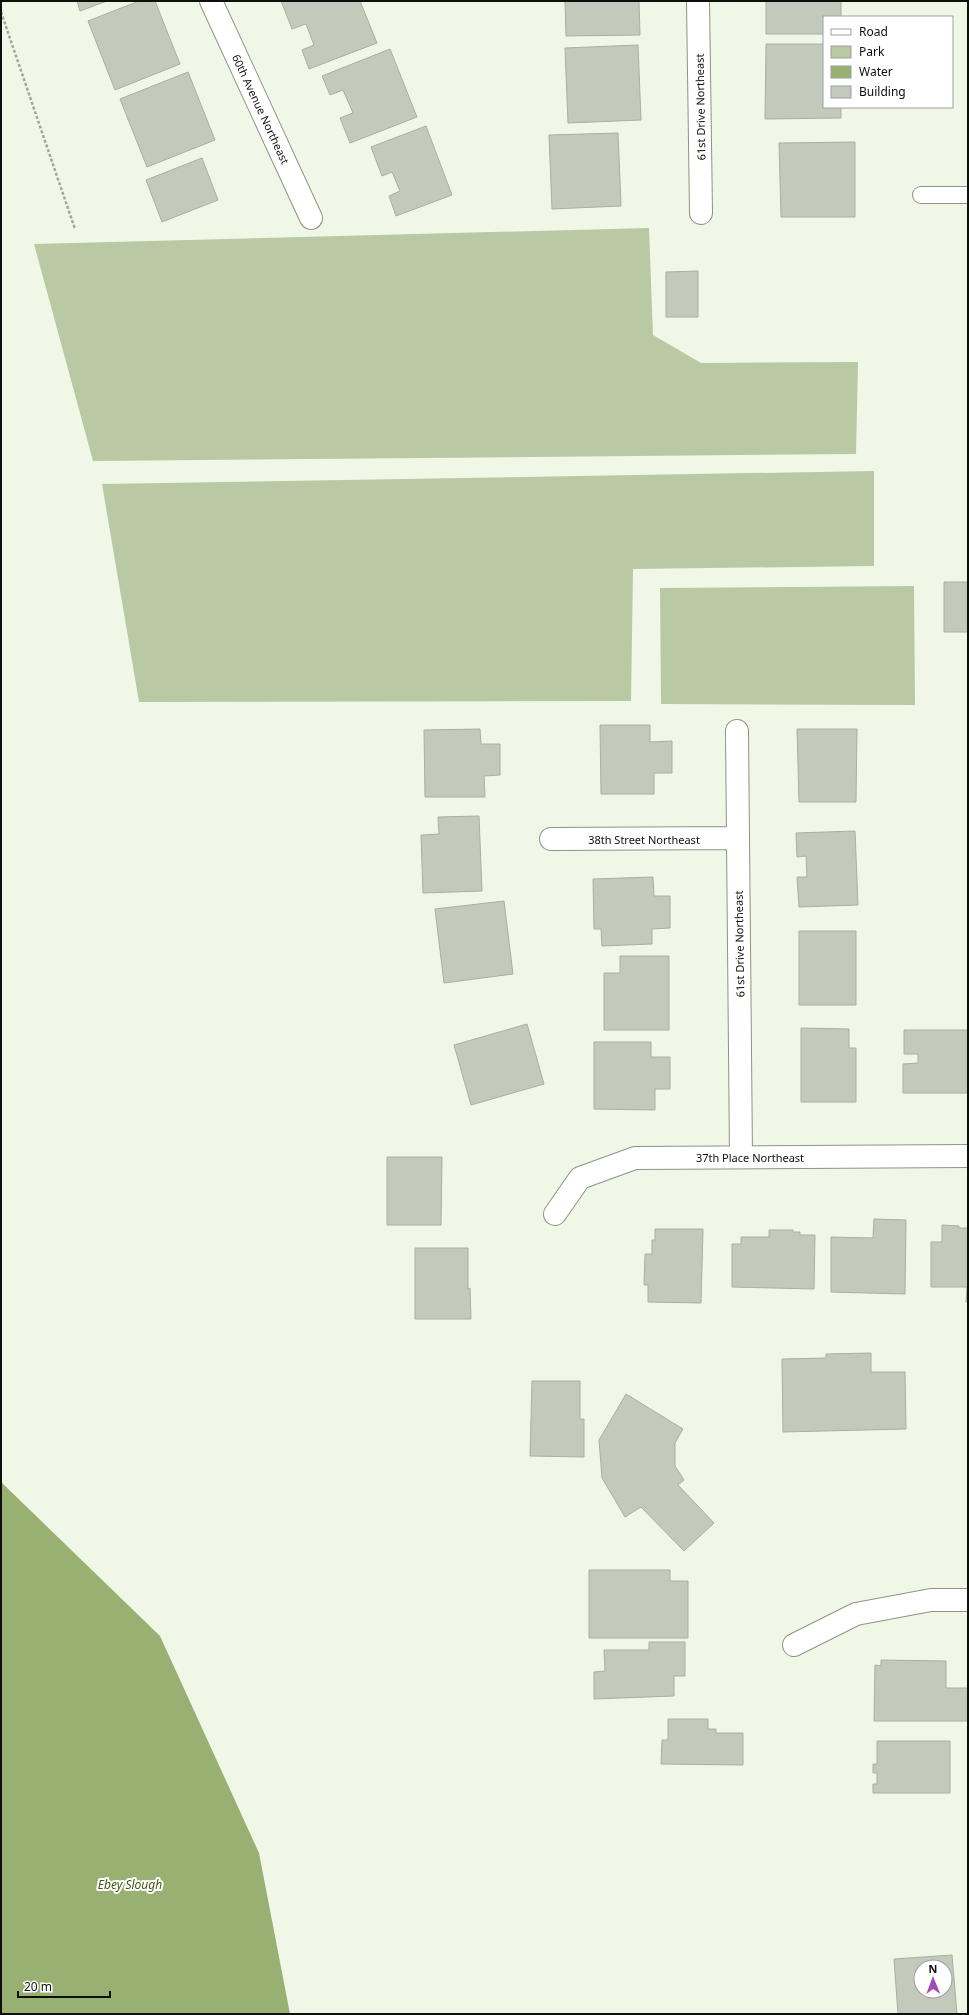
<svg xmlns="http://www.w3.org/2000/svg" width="969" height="2015" font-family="'Noto Sans',sans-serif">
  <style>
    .green { fill: #b9c9a3 }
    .water { fill: #98b172 }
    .building { fill: #c4cabb; stroke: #a9b0a1; fill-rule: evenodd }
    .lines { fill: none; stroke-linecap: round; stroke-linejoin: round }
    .service-casing { stroke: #8e9485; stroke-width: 18 }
    .minor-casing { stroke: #8e9485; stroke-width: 24 }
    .path { stroke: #a1a79b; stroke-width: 2.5; stroke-dasharray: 3 2; stroke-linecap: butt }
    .service { stroke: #fff; stroke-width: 16 }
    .minor { stroke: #fff; stroke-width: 22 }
    .labels { text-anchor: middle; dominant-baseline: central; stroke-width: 4; stroke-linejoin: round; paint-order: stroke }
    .street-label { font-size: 11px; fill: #0d0f0a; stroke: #fff }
    .water-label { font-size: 12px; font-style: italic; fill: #3f5610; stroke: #fff }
  </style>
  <rect width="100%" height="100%" fill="#f0f7e7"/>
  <path class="green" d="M649,228L653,335L701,363L858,362L856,454L93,461L34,244Z
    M874,471V566L633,569L631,701L139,702L102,484Z
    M914,586L915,705L661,704L660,588Z"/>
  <path class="water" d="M1,1482L160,1636L259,1853L290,2014H1Z"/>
  <path class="building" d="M77,1H107L80,11Z
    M139,1H155L180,64L115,90L88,21Z
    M281,1H360L377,43L309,69L302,50L314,45L306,24L292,29Z
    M565,1H639L640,35L566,36Z
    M766,1H841V17H824V34H766Z
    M766,44H824V107H841V118L765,119Z
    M638,45L641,120L568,123L565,48Z
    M390,49L417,117L350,143L340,118L353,113L343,90L330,95L322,76Z
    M188,72L215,140L147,167L120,99Z
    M426,126L452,195L396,216L389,196L400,191L392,172L382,176L371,147Z
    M618,133L621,206L552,209L549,135Z
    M855,142V217H781L779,143Z
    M202,158L218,200L162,222L146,180Z
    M698,271V317H666V272Z
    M944,582H968V632H944Z
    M600,725H650V742L672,741V773H654V794H601Z
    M480,729L481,744H500V775L484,776L485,797H425L424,730Z
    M797,729H857L856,802H799Z
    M479,816L482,891L423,893L421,835L439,834L438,817Z
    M855,831L858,905L799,907L797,877H807L806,856L797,857L796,833Z
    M653,877L654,896H670V928L652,929V944L602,946L601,929H594L593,879Z
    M504,901L513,974L444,983L435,909Z
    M799,931H856V1005H799Z
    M620,956H669V1030H604V973H620Z
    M527,1024L544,1084L471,1105L454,1045Z
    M801,1028L849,1029V1048H856V1102H801Z
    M904,1030H968V1093H903V1064L918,1063V1054H904Z
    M594,1042H651V1057H670V1089H655V1110L594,1109Z
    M387,1157H442L441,1225H387Z
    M874,1219L906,1220L905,1294L831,1292V1237L873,1238Z
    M942,1225L959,1226V1228H968V1302H966L967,1287H931V1242H942Z
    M655,1229H703L701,1303L648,1302V1285H644L645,1254H652V1240H655Z
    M769,1230H793V1232H800V1235H815L814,1289L732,1287V1244H741V1237H769Z
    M415,1248H468V1289L470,1288L471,1319H415Z
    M871,1353V1372H905L906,1429L783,1432L782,1359L826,1358V1354Z
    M532,1381H580V1419H584V1457L530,1456Z
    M626,1394L683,1429L675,1443V1466L684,1480L678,1485L714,1523L684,1551L641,1507L625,1517L602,1478L599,1440Z
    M589,1570H670V1581H688V1638H589Z
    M649,1642H685V1676H674V1696L594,1699V1672L605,1671L604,1650H649Z
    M881,1660L946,1661V1688H968V1721H874L875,1665L881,1666Z
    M668,1719H708V1729H716V1733H743V1765L661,1764L662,1740H668Z
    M877,1741H950V1793H873V1784H877V1773H873V1764H877Z
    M952,1955L957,2014H898L894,1959ZM921,1967H945V1991H921Z"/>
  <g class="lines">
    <defs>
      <path id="service" d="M921,195H968"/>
      <path id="minor" d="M211,1L311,218
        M698,1L701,213
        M737,731L741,1157
        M551,839L738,838
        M555,1214L580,1178L635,1158L968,1156
        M794,1645L856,1614L931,1600H968"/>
    </defs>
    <use href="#service" class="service-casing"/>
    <use href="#minor" class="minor-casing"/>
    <path class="path" d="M1,12L75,229"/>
    <use href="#service" class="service"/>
    <use href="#minor" class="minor"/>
  </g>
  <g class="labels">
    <g class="street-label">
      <text transform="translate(700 107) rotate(-91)">61st Drive Northeast</text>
      <text transform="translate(261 109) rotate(65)">60th Avenue Northeast</text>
      <text x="644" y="839">38th Street Northeast</text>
      <text transform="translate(739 944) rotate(-91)">61st Drive Northeast</text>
      <text x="750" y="1157">37th Place Northeast</text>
    </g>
    <g class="water-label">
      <text x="130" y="1884">Ebey Slough</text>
    </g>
  </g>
  <rect width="969" height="2015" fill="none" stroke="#0d0f0a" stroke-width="4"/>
  <rect x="823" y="16" width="130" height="92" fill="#ffffff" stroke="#9e9f9d"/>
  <rect x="831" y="29" width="20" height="6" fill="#ffffff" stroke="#9e9f9d"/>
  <text x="859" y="36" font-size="12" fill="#0d0f0a">Road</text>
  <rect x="831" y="46" width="20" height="12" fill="#b9c9a3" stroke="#9e9f9d"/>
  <text x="859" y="56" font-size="12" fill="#0d0f0a">Park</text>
  <rect x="831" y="66" width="20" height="12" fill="#98b172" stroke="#9e9f9d"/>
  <text x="859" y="76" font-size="12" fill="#0d0f0a">Water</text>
  <rect x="831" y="86" width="20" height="12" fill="#c4cabb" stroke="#9e9f9d"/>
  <text x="859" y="96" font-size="12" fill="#0d0f0a">Building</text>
  <g transform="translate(933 1979) rotate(359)"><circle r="19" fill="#ffffff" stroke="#9e9f9d"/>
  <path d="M0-3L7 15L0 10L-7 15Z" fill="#a34bb7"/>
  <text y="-6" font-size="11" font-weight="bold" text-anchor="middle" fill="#0d0f0a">N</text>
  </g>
  <path d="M18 1991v6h92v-6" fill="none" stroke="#0d0f0a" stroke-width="2"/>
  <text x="24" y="1991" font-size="12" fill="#0d0f0a" stroke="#ffffff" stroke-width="3" paint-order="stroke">20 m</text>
</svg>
